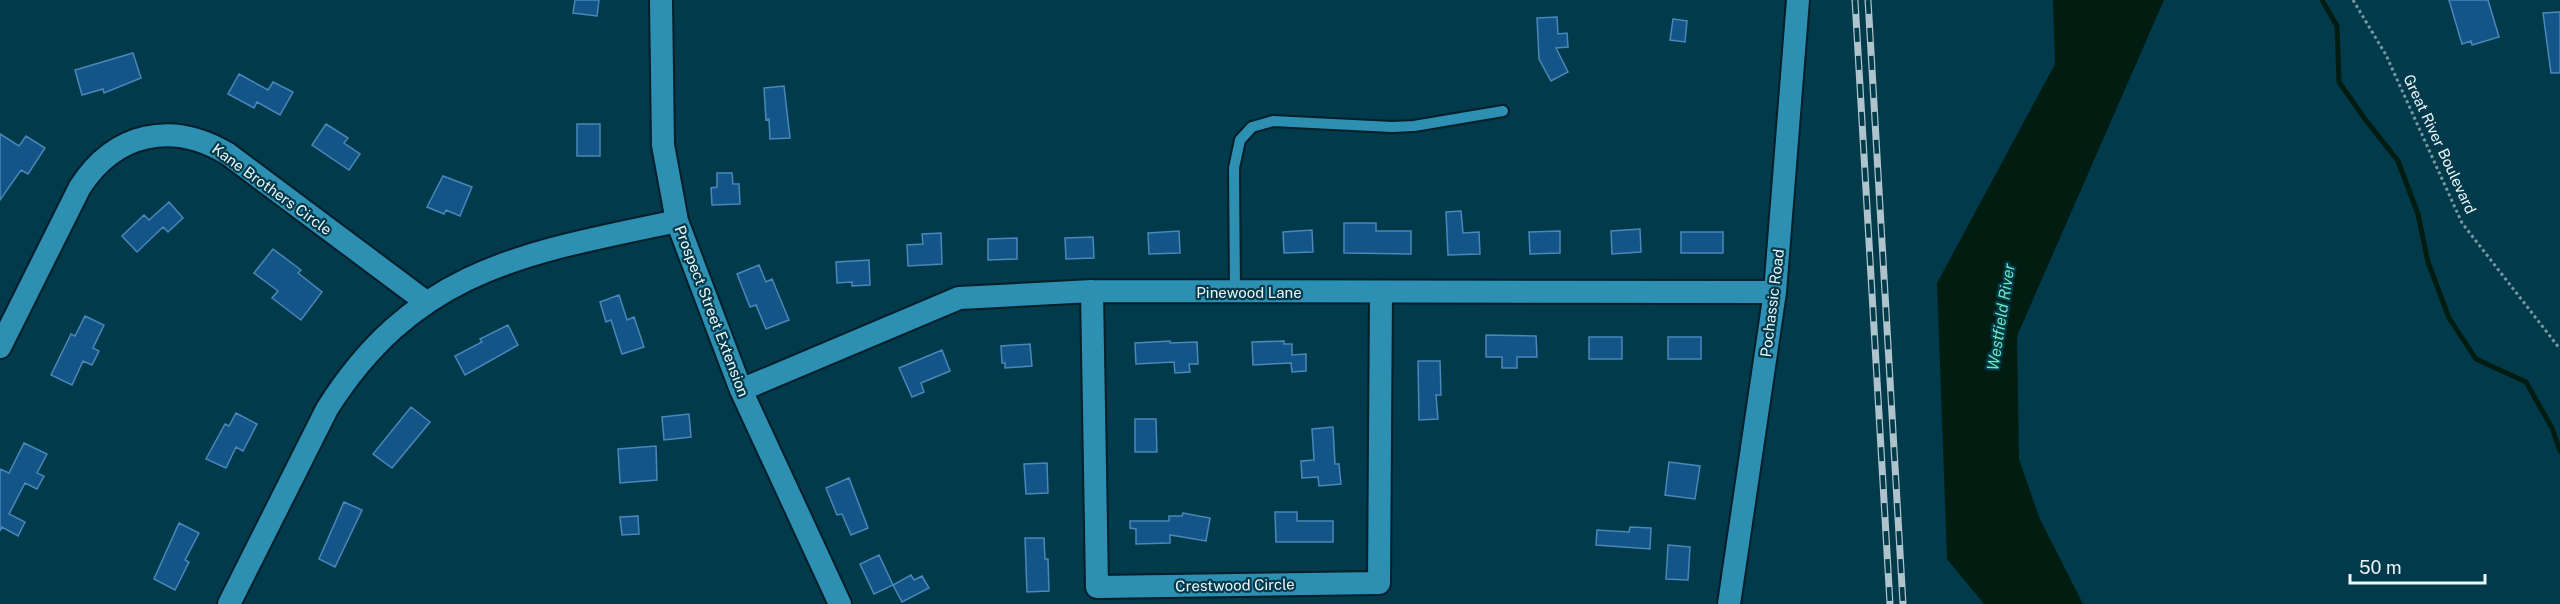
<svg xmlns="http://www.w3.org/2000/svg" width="2560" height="604" font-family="'Public Sans',sans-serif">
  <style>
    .water { fill: #011d12 }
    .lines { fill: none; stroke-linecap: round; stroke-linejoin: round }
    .stream { stroke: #011d12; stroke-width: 5 }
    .building { fill: #135586; stroke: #4a87bb; stroke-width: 1.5 }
    .lane-casing { stroke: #021f2a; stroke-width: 14 }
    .street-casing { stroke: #021f2a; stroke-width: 26 }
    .path { stroke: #7798a2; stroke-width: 3; stroke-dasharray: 3 3; stroke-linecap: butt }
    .lane { stroke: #2d8fb1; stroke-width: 10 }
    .street { stroke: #2d8fb1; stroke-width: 22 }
    .rail-casing { stroke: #aec3cb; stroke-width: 7 }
    .rail { stroke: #013a4b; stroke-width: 4.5; stroke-dasharray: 14; stroke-linecap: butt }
    .labels { text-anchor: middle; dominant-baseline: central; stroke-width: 4.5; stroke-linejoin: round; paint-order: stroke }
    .street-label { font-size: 15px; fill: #eef6fa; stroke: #013a4b }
    .water-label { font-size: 16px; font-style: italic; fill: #6be9ba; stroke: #013a4b }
  </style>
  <rect width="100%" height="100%" fill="#013a4b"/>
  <path class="water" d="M2053,0H2164L2017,336L2019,459L2039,517L2083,604H1984L1947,559L1937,283L2055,64Z"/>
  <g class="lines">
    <path class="stream" d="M2322,0L2337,26L2339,82L2365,119L2398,161L2418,214L2428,262L2449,318L2476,359L2526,382L2552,428L2560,451"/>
  </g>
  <path class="building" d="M575,0H599L597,16L573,13Z
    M2449,0H2488L2499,37L2472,45L2471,41L2462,44Z
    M2560,12V73H2551L2543,13Z
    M1557,17L1558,34L1567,33L1568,47L1556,48L1568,72L1551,81L1539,59L1537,18Z
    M1673,19L1687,21L1685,42L1670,40Z
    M133,53L141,78L104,93L103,89L82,95L75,70Z
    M239,74L268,90L273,82L293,92L280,115L257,102L254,108L228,94Z
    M784,86L790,138L770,139L769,119L766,120L764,88Z
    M326,124L348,138L344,143L360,154L349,170L312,145Z
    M577,124H600V156H577Z
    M0,134L19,146L26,136L45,148L28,174L21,170L0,200Z
    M717,173H732L733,184H739L740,204L712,205L711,188L717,187Z
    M443,176L472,187L460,216L446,210L444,214L427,207Z
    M169,202L183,218L168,232L163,227L137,252L122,236L144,215L149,220Z
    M1461,211L1463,233L1479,232L1480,254L1448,255L1446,212Z
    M1344,223H1376V231H1411V254L1344,253Z
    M1640,229L1641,252L1612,254L1611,231Z
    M1312,230L1313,252L1284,253L1283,232Z
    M1179,231L1180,253L1149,254L1148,233Z
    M1560,231V253L1530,254L1529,232Z
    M1681,232H1723V253H1681Z
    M941,233L942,264L908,266L907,245L923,244L922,234Z
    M1093,237L1094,258L1066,259L1065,238Z
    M1017,238V259L988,260V239Z
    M273,249L301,270L298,273L322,292L301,320L272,298L278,291L254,273Z
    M869,260L870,285L852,286V282L837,283L836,262Z
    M759,265L766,282L772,279L789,320L766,329L756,305L750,307L737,274Z
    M619,295L627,320L634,317L644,347L622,354L611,320L606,322L600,302Z
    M85,316L104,325L93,348L99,351L92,365L83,361L72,385L51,375L71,334L75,336Z
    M508,325L518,345L465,375L455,356L482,342L480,339Z
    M1486,335L1536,336L1537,357H1517V368H1502V357H1486Z
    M1589,337H1622V359H1589Z
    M1668,337H1701V359H1668Z
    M1170,341V343L1197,342L1198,364H1189L1190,372L1175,373L1174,362L1136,364L1135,343Z
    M1284,341V344H1292V355L1306,354V371L1292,372L1291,363L1253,365L1252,342Z
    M1030,344L1032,366L1005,368V363H1002L1001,346Z
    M942,350L950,371L921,383L924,392L912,397L899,368Z
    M1418,361H1440L1441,395H1436L1438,419L1419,420Z
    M411,407L430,422L392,468L373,454Z
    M236,413L257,424L243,451L236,447L226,468L206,459L225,424L229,426Z
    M689,414L691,437L664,440L662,417Z
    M1135,419H1156L1157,452H1135Z
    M1333,427L1335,464H1339L1341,484L1319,486L1318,477L1302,478L1301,461L1314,460L1312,429Z
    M24,443L47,454L37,473L44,476L37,489L25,483L9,514L25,522L18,536L2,527L0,531V469L9,473Z
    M656,446L657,480L620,483L618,449Z
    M1669,462L1700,466L1695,499L1665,495Z
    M1047,463L1048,493L1026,494L1024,464Z
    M849,478L868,528L851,535L842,514L837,515L826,488Z
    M344,502L362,510L335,567L319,559Z
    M1275,512H1297V521H1333V542H1276Z
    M1183,513L1210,518L1206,541L1170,535V543L1136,544V529L1130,528V521H1169V516H1182Z
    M638,516L639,534L622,535L620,517Z
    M179,523L199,533L185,560L189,562L175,590L154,579Z
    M1630,527L1651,528L1650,549L1596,545L1597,530L1629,532Z
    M1025,538H1044L1045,559H1048L1049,591L1027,592Z
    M1668,545L1690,547L1688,580L1666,579Z
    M879,555L893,585L874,594L860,564Z
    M911,575L914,580L922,576L929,588L902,602L893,585Z"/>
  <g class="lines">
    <defs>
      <path id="lane" d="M1235,292L1234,168L1240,140L1252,127L1273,121L1392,127L1414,126L1503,111"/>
      <path id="street" d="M661,0L663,145L677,221L741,390L840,604
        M1092,291L1097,587L1379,583L1381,293
        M0,347L80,187C115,133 172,120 228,154L426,302
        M741,390L959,298L1092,291L1775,292
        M229,604L327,409C416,268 526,253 677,221
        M1729,604L1775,292L1798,0"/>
    </defs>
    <use href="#lane" class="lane-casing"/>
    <use href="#street" class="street-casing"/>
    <path class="path" d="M2353,0L2386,55L2462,223L2560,349"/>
    <use href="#lane" class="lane"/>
    <use href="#street" class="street"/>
    <defs>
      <path id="rail" d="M1855,0L1890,604
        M1868,0L1903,604"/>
    </defs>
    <use href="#rail" class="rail-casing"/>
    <use href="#rail" class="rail"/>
  </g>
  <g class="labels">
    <g class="street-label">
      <text transform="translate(2440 144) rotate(65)">Great River Boulevard</text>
      <text transform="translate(272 189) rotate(36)">Kane Brothers Circle</text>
      <text x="1249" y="292">Pinewood Lane</text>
      <text transform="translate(1772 303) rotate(-83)">Pochassic Road</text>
      <text transform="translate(712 311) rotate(69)">Prospect Street Extension</text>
      <text transform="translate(1235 585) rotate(-1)">Crestwood Circle</text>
    </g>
    <g class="water-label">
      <text transform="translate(2001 317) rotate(-81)">Westfield River</text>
    </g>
  </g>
  <path d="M2350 574v9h135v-9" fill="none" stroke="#eef6fa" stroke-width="3"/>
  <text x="2359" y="574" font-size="18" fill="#eef6fa" stroke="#013a4b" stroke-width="4.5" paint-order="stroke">50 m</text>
</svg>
